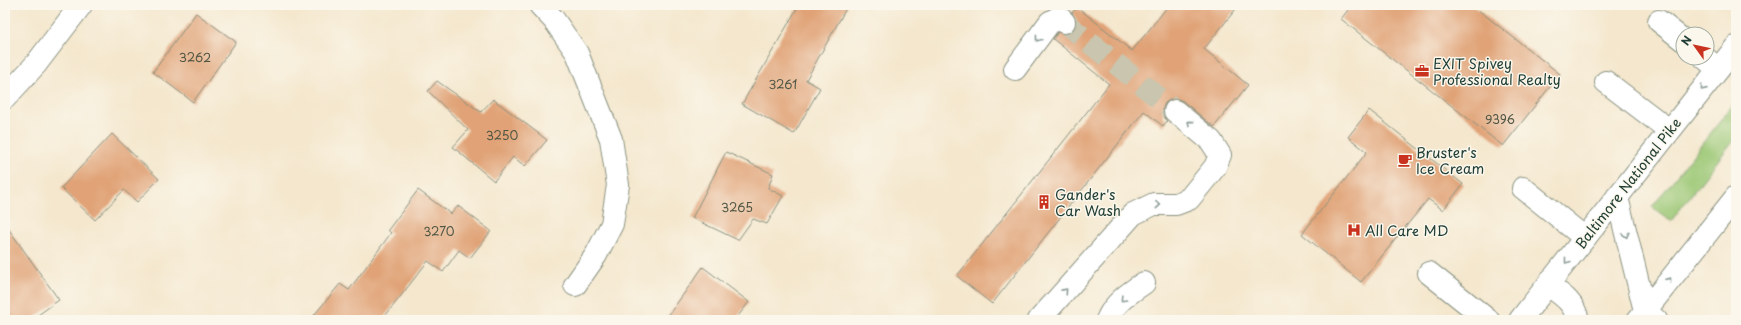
<svg xmlns="http://www.w3.org/2000/svg" width="1741" height="325" font-family="'Playpen Sans',sans-serif">
  <style>
    .green { fill: #9bc774; stroke: #5d8254 }
    .building { fill: #e0a276 }
    .lines { fill: none; stroke-linecap: round; stroke-linejoin: round }
    .minor-tunnel { stroke: #c9c5ae; stroke-width: 22; stroke-dasharray: 22 11; stroke-linecap: butt }
    .minor-casing { stroke: #8a9280; stroke-width: 24 }
    .major-casing { stroke: #8a9280; stroke-width: 24 }
    .minor { stroke: #fff; stroke-width: 22 }
    .major { stroke: #fff; stroke-width: 22 }
    .oneway { stroke: #8f9e9a }
    .labels { text-anchor: middle; dominant-baseline: central; stroke-width: 3; stroke-linejoin: round; paint-order: stroke }
    .number-label { font-size: 12px; fill: #4f5644 }
    .poi-label { font-size: 14px; fill: #1f3d34; stroke: #fbf7ec; text-anchor: start }
    .street-label { font-size: 14px; fill: #1f3d34; stroke: #fbf7ec }
  </style>
  <rect width="100%" height="100%" fill="#fbf7ec"/>
  <filter id="ink" filterUnits="userSpaceOnUse"><feTurbulence type="fractalNoise" baseFrequency=".025" numOctaves="2"/><feDisplacementMap in="SourceGraphic" scale="8" xChannelSelector="R" yChannelSelector="G"/><feConvolveMatrix kernelMatrix="1 2 1 2 8 2 1 2 1" color-interpolation-filters="sRGB"/></filter>
  <filter id="wash" filterUnits="userSpaceOnUse"><feTurbulence type="fractalNoise" baseFrequency=".012" numOctaves="4" result="noise"/><feDisplacementMap in="SourceGraphic" scale="16" xChannelSelector="R" yChannelSelector="G"/><feGaussianBlur stdDeviation="0.9" result="paint"/><feColorMatrix in="noise" values="0 0 0 0 0 0 0 0 0 0 0 0 0 0 0 0 0 1.4 0 .05"/><feComposite in="paint" operator="in"/></filter>
  <g filter="url(#wash)">
    <rect width="100%" height="100%" fill="#f4e7cd"/>
    <path class="green" d="M1736,101V137L1671,221L1652,207Z"/>
    <g id="blocks">
      <path class="building" d="M799,5H848L806,80L820,88L794,134L742,104Z
        M1169,5H1239L1204,49L1248,85L1214,127L1183,101L1178,99H1171L1165,103L1163,108V115L1167,121L1163,126L1144,111L992,304L957,276L1109,84L1053,39L1058,32L1067,34L1073,31L1076,25V19L1072,13L1077,7L1132,51Z
        M1352,5H1472L1560,74L1503,146L1341,19Z
        M196,13L236,42L193,102L153,72Z
        M437,81L481,112L493,99L547,140L525,166L513,157L494,181L453,147L468,130L428,91Z
        M1369,110L1463,184L1443,210L1428,199L1361,282L1302,234L1367,152L1348,137Z
        M112,134L159,179L137,202L124,190L95,220L61,188Z
        M726,152L773,174L768,188L783,196L767,224L753,219L738,240L692,218Z
        M418,190L451,214L458,206L491,231L470,258L459,250L443,272L428,261L382,320H310L340,284L349,290L391,233L388,230Z
        M5,224L59,300L31,320H5Z
        M703,267L749,302L735,320H665Z"/>
    </g>
  </g>
  <g filter="url(#ink)">
    <use href="#blocks" fill-opacity="0" stroke="#8a9280" stroke-width="1"/>
    <g class="lines">
      <path class="minor-tunnel" d="M1064,22L1175,111"/>
      <defs>
        <path id="minor" d="M540,5L554,20L577,53L611,139L618,185L612,224L596,255L575,285
          M1659,21L1683,40
          M1705,58L1718,69
          M1015,69L1050,22L1059,17L1064,22
          M1606,82L1669,130
          M5,98L36,64L81,5
          M1523,188L1585,238
          M1429,273L1488,320
          M1645,311L1656,320
          M1039,320L1133,214L1154,204H1176L1189,199L1215,167L1220,155L1211,141L1175,111
          M1107,320C1114,303 1129,293 1144,283"/>
        <path id="major" d="M1617,197L1645,311
          M1548,285C1562,295 1574,302 1578,320
          M1520,320L1736,47
          M1638,320L1736,197"/>
      </defs>
      <use href="#minor" class="minor-casing"/>
      <use href="#major" class="major-casing"/>
      <use href="#minor" class="minor"/>
      <use href="#major" class="major"/>
    </g>
    <defs><path id="oneway-chevron" d="M-2-3.5L2.5 0L-2 3.5" fill="none" stroke-width="1.6" stroke-linecap="round" stroke-linejoin="round"/></defs>
    <g class="oneway">
      <use href="#oneway-chevron" transform="translate(1038 39) rotate(127)"/>
      <use href="#oneway-chevron" transform="translate(1703 88) rotate(129)"/>
      <use href="#oneway-chevron" transform="translate(1190 123) rotate(-140)"/>
      <use href="#oneway-chevron" transform="translate(1158 205) rotate(-4)"/>
      <use href="#oneway-chevron" transform="translate(1626 235) rotate(76)"/>
      <use href="#oneway-chevron" transform="translate(1567 261) rotate(128)"/>
      <use href="#oneway-chevron" transform="translate(1669 280) rotate(-51)"/>
      <use href="#oneway-chevron" transform="translate(1065 291) rotate(-48)"/>
      <use href="#oneway-chevron" transform="translate(1123 299) rotate(134)"/>
    </g>
  </g>
  <defs>
    <symbol id="office-bare" viewBox="-9 -9 18 18"><path d="M-6-3h4V-5.5h4V-3h4V5H-6ZM-1-4.5V-3h2v-1.5ZM-6 0V1H6V0Z" fill="#c8321e" stroke="#fbf7ec" stroke-width="2.5" paint-order="stroke"/></symbol>
    <symbol id="cafe-bare" viewBox="-9 -9 18 18"><path d="M-5.5-4.5H6V0H3Q3 3.5 0 3.5H-2.5Q-5.5 3.5-5.5 0ZM3-3.2v2h1.7v-2ZM-6 4.5H4V6H-6Z" fill="#c8321e" stroke="#fbf7ec" stroke-width="2.5" paint-order="stroke"/></symbol>
    <symbol id="building-bare" viewBox="-9 -9 18 18"><path d="M-4-6H4V6H1V3H-1V6H-4ZM-2.5-4.3h1.7v1.8h-1.7ZM.8-4.3h1.7v1.8H.8ZM-2.5-1h1.7V.8h-1.7ZM.8-1h1.7V.8H.8Z" fill="#c8321e" stroke="#fbf7ec" stroke-width="2.5" paint-order="stroke"/></symbol>
    <symbol id="hospital-bare" viewBox="-9 -9 18 18"><path d="M-5-5h3v3.5h4V-5h3V5h-3V1.5h-4V5h-3Z" fill="#c8321e" stroke="#fbf7ec" stroke-width="2.5" paint-order="stroke"/></symbol>
  </defs>
  <g fill-rule="evenodd">
    <use href="#office-bare" x="1412" y="61" width="20" height="20"/>
    <use href="#cafe-bare" x="1395" y="150" width="20" height="20"/>
    <use href="#building-bare" x="1034" y="192" width="20" height="20"/>
    <use href="#hospital-bare" x="1344" y="220" width="20" height="20"/>
  </g>
  <g class="labels">
    <g class="number-label">
      <text x="195" y="57">3262</text>
      <text x="783" y="84">3261</text>
      <text x="1500" y="119">9396</text>
      <text x="502" y="135">3250</text>
      <text x="737" y="207">3265</text>
      <text x="439" y="231">3270</text>
    </g>
    <g class="poi-label">
      <text x="1433" y="63">EXIT Spivey<tspan x="1433" dy="16">Professional Realty</tspan></text>
      <text x="1416" y="152">Bruster's<tspan x="1416" dy="16">Ice Cream</tspan></text>
      <text x="1055" y="194">Gander's<tspan x="1055" dy="16">Car Wash</tspan></text>
      <text x="1365" y="230">All Care MD</text>
    </g>
    <g class="street-label">
      <text transform="translate(1628 183) rotate(-52)">Baltimore National Pike</text>
    </g>
  </g>
  <rect width="1741" height="325" fill="none" stroke="#fbf7ec" stroke-width="20"/>
  <g transform="translate(1695 46) rotate(303)"><circle r="19" fill="#fbf7ec" stroke="#a3ada2"/>
  <path d="M0-3L7 15L0 10L-7 15Z" fill="#c8321e"/>
  <text y="-6" font-size="11" font-weight="bold" text-anchor="middle" fill="#1f3d34">N</text>
  </g>
</svg>
